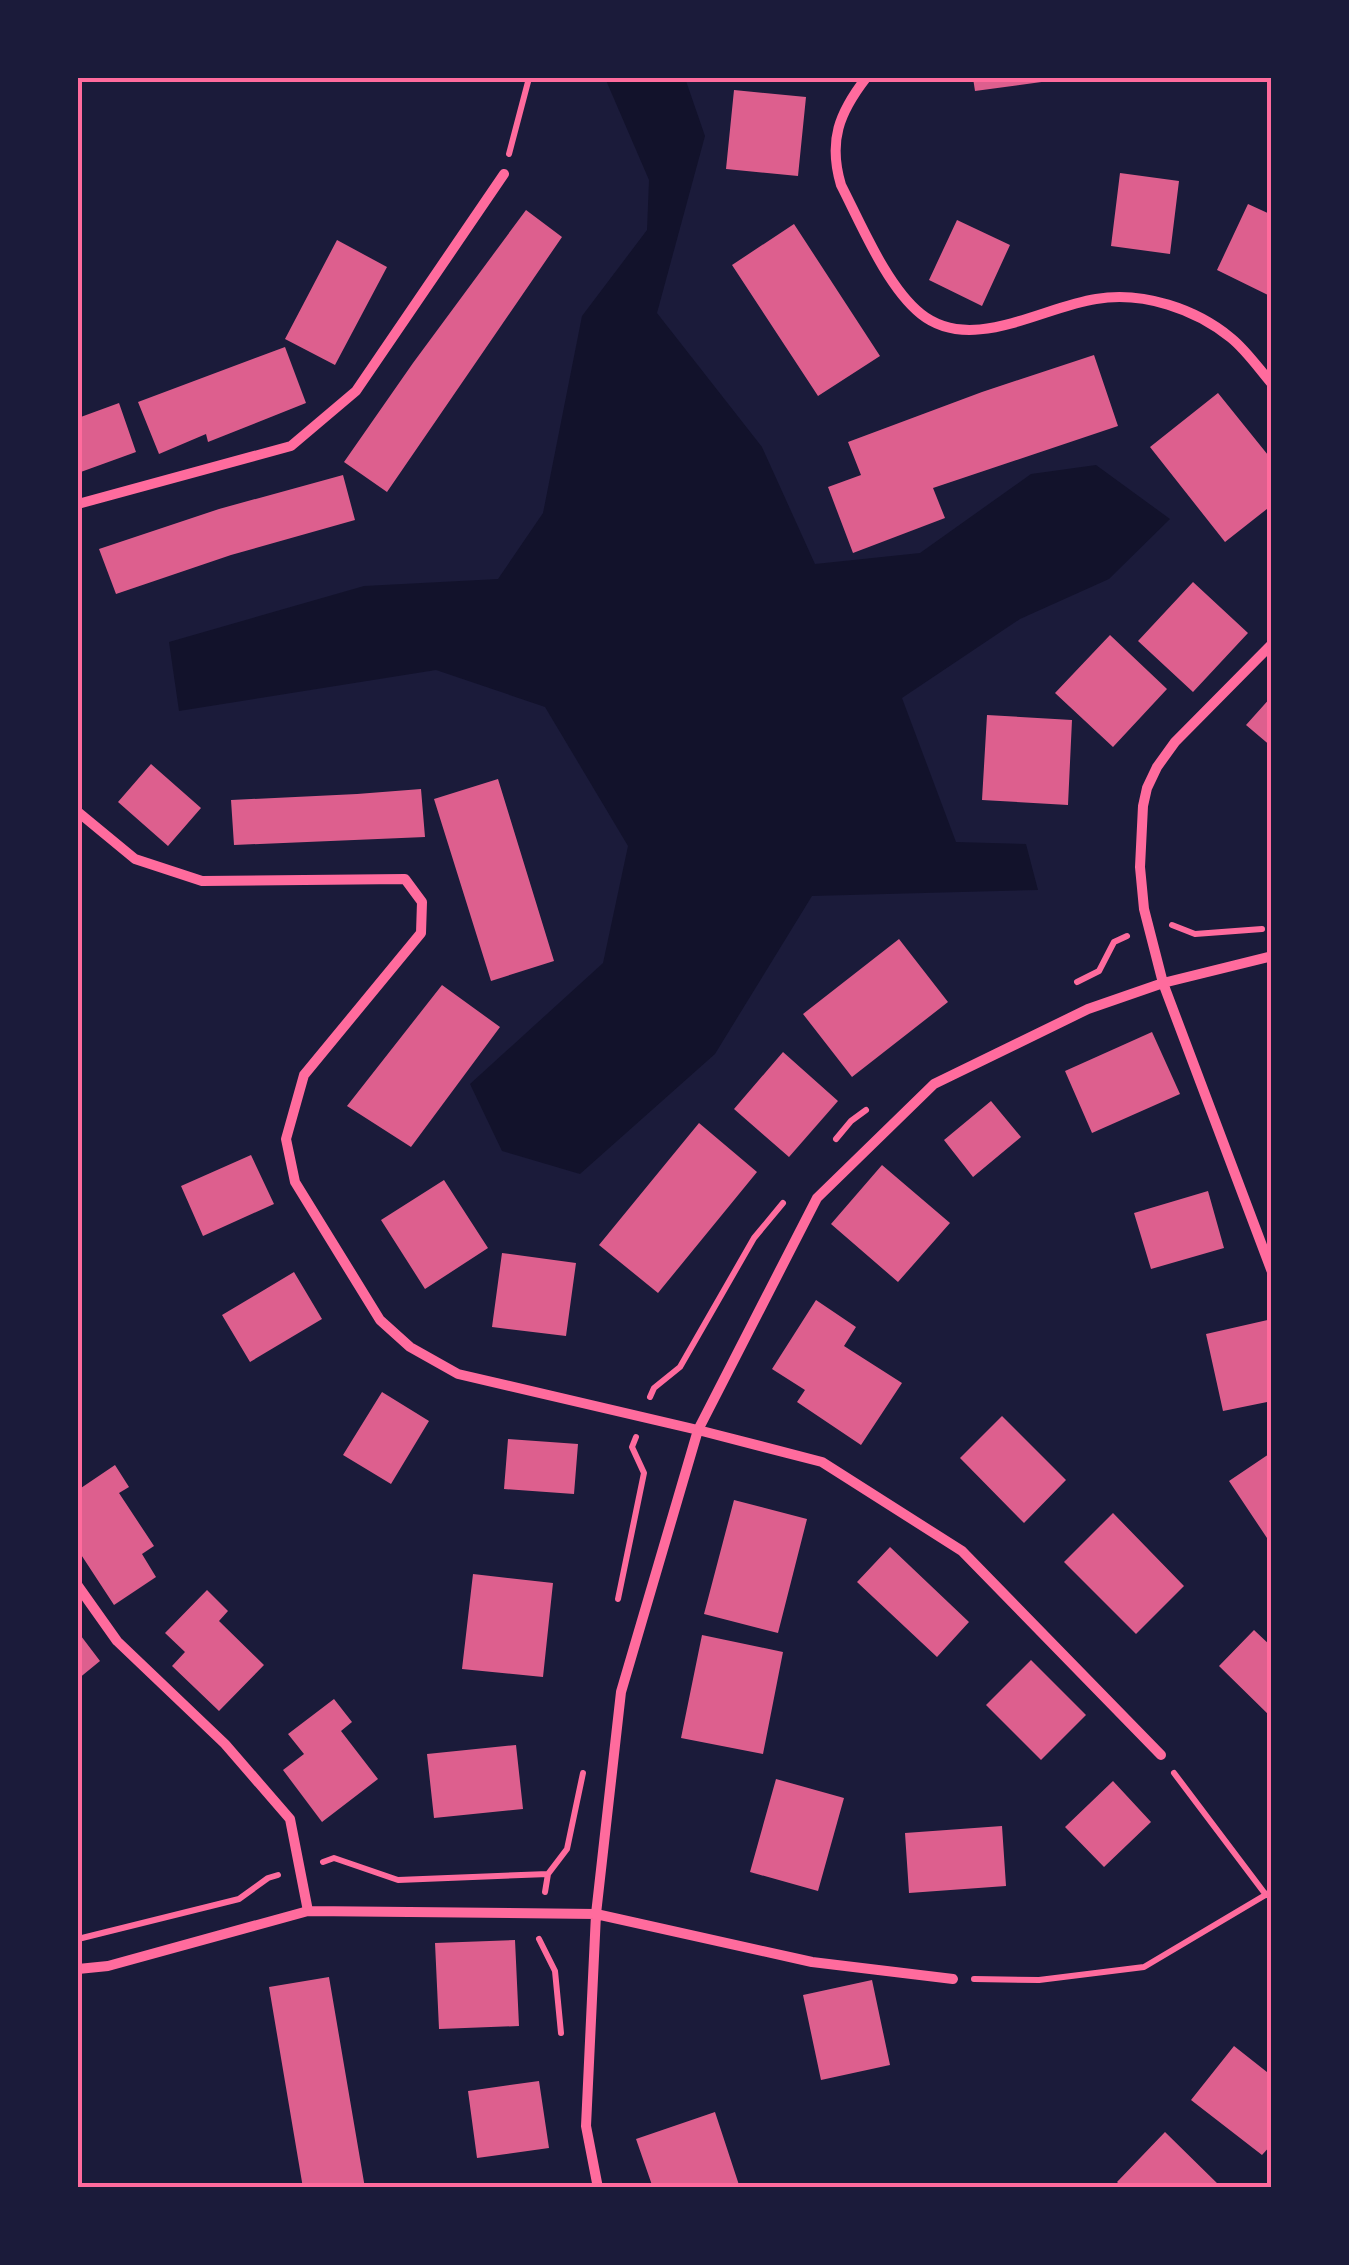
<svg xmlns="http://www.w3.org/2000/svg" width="1349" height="2265" font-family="'Work Sans',sans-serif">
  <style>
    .water { fill: #12122b }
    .building { fill: #dd5f8e }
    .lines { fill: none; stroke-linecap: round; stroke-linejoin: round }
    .path { stroke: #ff6b9d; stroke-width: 6 }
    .minor { stroke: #ff6b9d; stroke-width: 10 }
    .neatline { fill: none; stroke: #ff6b9d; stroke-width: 4 }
  </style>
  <rect width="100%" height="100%" fill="#1b1b3a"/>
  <path class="water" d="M605,78H685L705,136L657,313L762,447L815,564L920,553L1031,474L1096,465L1170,519L1109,579L1020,619L902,698L956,842L1026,844L1038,890L812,896L715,1054L580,1174L502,1151L470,1084L603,963L628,846L545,707L436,670L179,711L169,642L364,586L498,579L543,513L582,316L647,230L649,180Z"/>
  <path class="building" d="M973,78H1056V80L975,91Z
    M734,90L806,97L798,176L726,169Z
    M1120,173L1179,181L1170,254L1111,246Z
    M1248,204L1272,215V297L1217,270Z
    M526,210L562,237L387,492L344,462L413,363Z
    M957,220L1010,245L982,306L929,280Z
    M794,224L880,356L818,396L732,265Z
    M337,240L387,267L335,365L285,339Z
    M285,347L306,403L208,442L206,434L159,454L138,402Z
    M1094,355L1118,426L933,488L945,518L853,553L828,487L861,475L848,442L982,392Z
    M1218,393L1272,460V505L1225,542L1150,447Z
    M119,403L136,452L78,473V418Z
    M343,475L355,520L231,555L116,594L99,549L219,509Z
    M1193,582L1248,633L1193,692L1138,641Z
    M1110,635L1167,689L1113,747L1055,693Z
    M1272,696V747L1246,725Z
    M987,715L1072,720L1068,805L982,800Z
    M151,764L201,808L168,846L118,802Z
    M498,779L554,961L491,981L434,799Z
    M421,789L425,837L234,845L231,800L357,794Z
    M899,939L948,1002L852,1077L803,1014Z
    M442,985L500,1027L411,1147L347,1106Z
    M1152,1032L1180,1094L1092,1133L1065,1071Z
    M783,1052L838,1101L789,1157L734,1109Z
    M991,1101L1021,1137L973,1177L944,1140Z
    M699,1123L757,1172L658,1293L599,1245Z
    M251,1155L274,1204L203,1236L181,1186Z
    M882,1165L950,1223L898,1282L831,1224Z
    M444,1180L488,1248L425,1289L381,1220Z
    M1208,1191L1224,1248L1151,1269L1134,1213Z
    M502,1253L576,1263L566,1336L492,1327Z
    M294,1272L322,1319L250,1362L222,1315Z
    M816,1300L856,1327L844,1346L902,1383L861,1445L797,1402L805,1390L772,1369Z
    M1272,1319V1401L1223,1411L1206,1334Z
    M382,1392L429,1421L391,1484L343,1455Z
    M1002,1416L1066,1480L1024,1523L960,1458Z
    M508,1439L578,1444L574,1494L504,1489Z
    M1272,1452V1539L1269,1541L1229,1481Z
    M115,1465L129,1487L119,1493L154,1546L142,1554L156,1577L114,1605L78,1550V1490Z
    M734,1500L807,1519L778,1633L704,1614Z
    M1113,1513L1184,1586L1136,1634L1064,1562Z
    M890,1547L969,1622L937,1657L857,1582Z
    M473,1574L553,1583L543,1677L462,1669Z
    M207,1590L228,1611L219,1621L264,1665L219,1711L172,1666L185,1652L165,1633Z
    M1254,1630L1272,1647V1718L1219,1666Z
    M78,1632L100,1661L78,1679Z
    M702,1635L783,1652L763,1754L681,1738Z
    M1031,1660L1086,1715L1041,1760L986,1705Z
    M334,1699L352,1722L341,1731L378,1779L322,1822L283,1770L304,1754L288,1734Z
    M516,1745L523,1809L434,1818L427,1754Z
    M776,1779L844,1798L818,1891L750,1872Z
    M1113,1781L1151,1822L1104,1867L1065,1827Z
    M1002,1826L1006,1886L909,1893L905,1833Z
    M515,1940L519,2026L439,2029L435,1943Z
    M329,1977L365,2188H303L269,1987Z
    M872,1980L890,2065L821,2080L803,1995Z
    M1234,2046L1272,2076V2144L1262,2155L1191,2100Z
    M539,2081L549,2148L477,2158L468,2091Z
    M715,2112L740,2188H653L636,2139Z
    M1165,2132L1222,2188H1123L1117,2182Z"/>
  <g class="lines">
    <path class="path" d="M509,154L529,78
      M1172,925L1195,934L1262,929
      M1077,982L1099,971L1114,942L1127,936
      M836,1139L851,1121L866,1110
      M650,1397L654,1388L680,1367L754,1238L783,1203
      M618,1599L644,1473L632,1447L636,1437
      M1174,1773L1266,1895
      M323,1862L334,1858L398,1880L548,1874
      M545,1892L548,1874L567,1849L583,1773
      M78,1939L239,1899L268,1878L278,1875
      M539,1939L555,1971L561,2033
      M974,1979L1039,1980L1144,1967L1272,1891"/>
    <path class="minor" d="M866,78C839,113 828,141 841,185C861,224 887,287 921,314C971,354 1042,307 1096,299C1143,291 1196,309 1231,338C1247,351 1259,369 1272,384
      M78,504L291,446L356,391L504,174
      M1272,644L1175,742L1157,767L1147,788L1143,806L1140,867L1144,909L1163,983L1272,1272
      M78,812L135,859L202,881L405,879L422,902L421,933L304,1075L286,1139L295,1182L380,1320L410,1347L458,1374L698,1430L822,1462L962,1551L1161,1755
      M78,1586L117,1641L225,1744L290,1819L308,1911
      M78,1969L108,1966L308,1911L596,1914L812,1962L953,1979
      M598,2188L586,2126L596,1914L621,1692L698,1430L817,1198L934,1084L1088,1009L1163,983L1272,956"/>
  </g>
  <rect width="1349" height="2265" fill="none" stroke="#1b1b3a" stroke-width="160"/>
  <rect x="80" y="80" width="1189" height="2105" class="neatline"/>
</svg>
